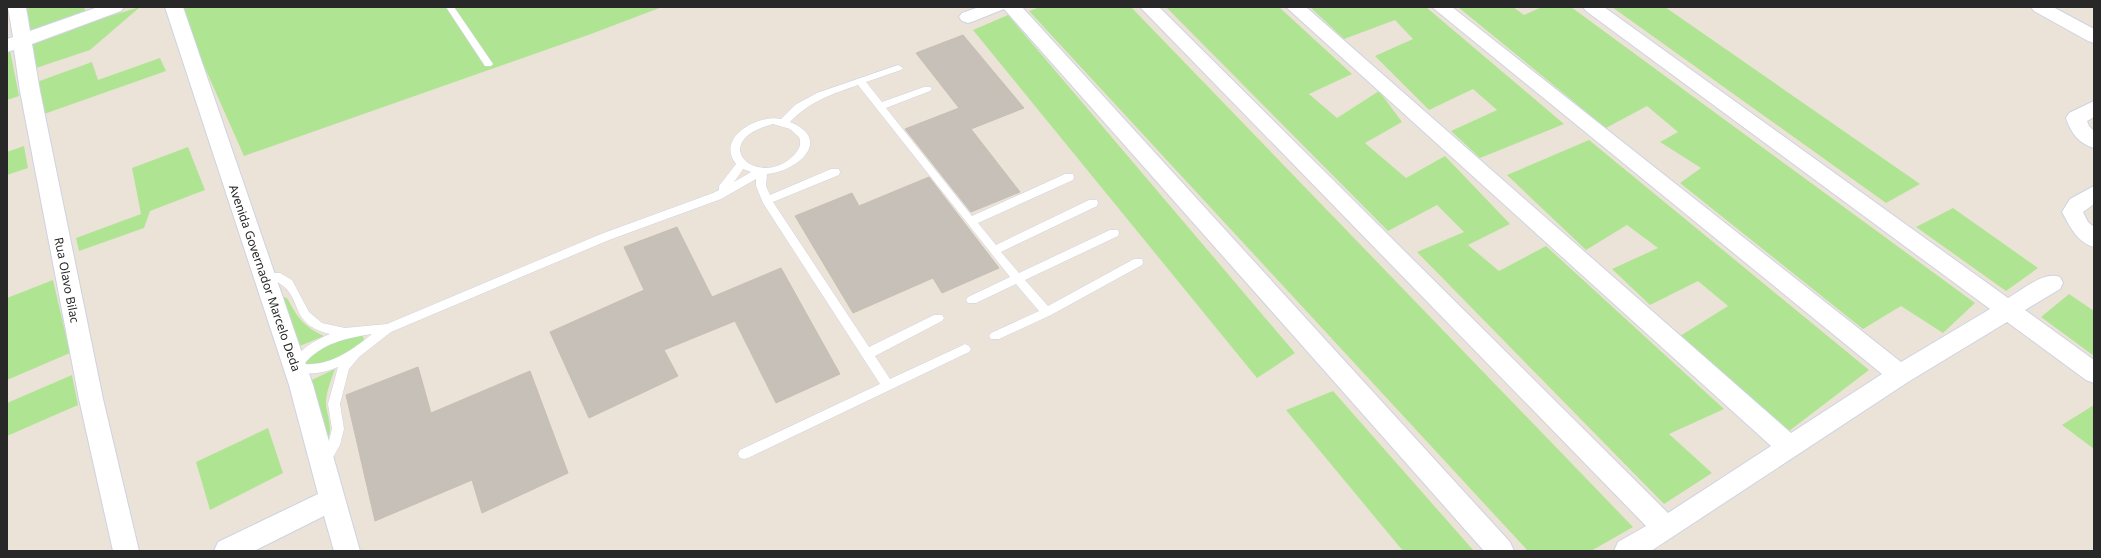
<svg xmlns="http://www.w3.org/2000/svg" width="2101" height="558" font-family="'Noto Sans',sans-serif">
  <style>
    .green { fill: #afe592 }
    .building { fill: #c6c0b8; stroke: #c6bfb2 }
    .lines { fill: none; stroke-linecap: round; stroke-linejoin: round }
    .lane-casing { stroke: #ced2e2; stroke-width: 1 }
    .street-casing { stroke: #ced2e2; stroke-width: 2 }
    .lane { fill: #fff; fill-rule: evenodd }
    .street { fill: #fff; fill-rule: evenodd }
    .labels { text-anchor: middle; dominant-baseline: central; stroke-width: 4; stroke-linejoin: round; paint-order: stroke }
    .street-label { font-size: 12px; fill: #282828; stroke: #fff }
  </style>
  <rect width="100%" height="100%" fill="#ebe3d8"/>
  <path class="green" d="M25,7H84L86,13L30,31Z
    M140,7L90,50L33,69L30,40Z
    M178,7H662L591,34L244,156Z
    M1040,7H1131L1633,527L1591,551H1528L1029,11Z
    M1166,7H1279L1352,74L1309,94L1337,118L1379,91L1402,122L1365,143L1406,178L1445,156L1510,224L1468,245L1499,271L1546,246L1724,409L1669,434L1712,473L1664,504L1417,252L1464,232L1437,205L1388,231Z
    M1310,7H1426L1564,124L1480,158L1451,131L1497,110L1473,89L1429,110L1375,56L1413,39L1395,20L1344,39Z
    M1458,7H1513L1524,15L1542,7H1571L1975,303L1943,333L1901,306L1863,329L1680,183L1701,168L1660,142L1678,132L1647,106L1606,128Z
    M1612,7H1665L1920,184L1886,203Z
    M1008,15L1295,353L1257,378L973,30Z
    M10,50L19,96L7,100V51Z
    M160,58L166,71L44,114L34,83L92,62L98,80Z
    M1589,140L1869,370L1789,431L1680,336L1728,306L1698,281L1650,305L1612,269L1658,248L1627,225L1586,250L1507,175Z
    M24,146L28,168L7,175V152Z
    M188,147L205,190L150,211L144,228L79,251L76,238L141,214L132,168Z
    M1953,208L2038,268L2006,291L1916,227Z
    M53,280L70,353L7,380V298Z
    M2069,294L2094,311V356L2041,317Z
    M276,295L287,298C298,318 303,326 324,336L290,350Z
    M361,332L366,345L328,367H295L303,354Z
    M335,369C331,380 326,392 326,404C327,416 333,427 328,439L301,385Z
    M72,375L78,405L7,436V403Z
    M1333,391L1474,551H1403L1286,410Z
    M2094,405V449L2062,425Z
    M268,428L283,473L210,510L196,462Z"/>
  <path class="building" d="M963,35L1024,108L971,129L1020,192L971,212L905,129L959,108L916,53Z
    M929,177L999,268L942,293L933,278L853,313L795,216L852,193L859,206Z
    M677,227L712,297L781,268L840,374L776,403L735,321L664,350L678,376L589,418L550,332L644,290L624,247Z
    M418,367L431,413L530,371L568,473L482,513L472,480L375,521L346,395Z"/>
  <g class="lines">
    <defs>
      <path id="lane" d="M446,7H454L493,64L491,66H485Z
        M898,65L903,68L901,70L866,82L882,102L924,87H930L932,89L930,91L886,108L972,216L1065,174H1073L1074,177L1073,180L978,223L996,245L1089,200H1097L1098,203L1097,206L1001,252L1019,273L1110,230H1118L1119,233L1118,236L1025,280L1048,306L1134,259H1142L1143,262L1142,265L1051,315L999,339H991L989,336L991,333L1039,311L1016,284L976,303H968L966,300L968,297L1010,277L858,85C832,94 810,101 790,122C834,140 797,171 767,174L766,186L770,195L831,169H839L840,172L839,175L773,202L869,347L934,315H942L944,318L942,321L875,356L890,379L961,346L965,344L969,346L971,349L969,352L748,458L744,459L740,458L738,454L740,450L880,384L763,203L756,186V179L721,199L609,240L391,332L359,357L349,369L340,404L344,429L340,445L328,466L324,467L320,466L318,462L328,444L332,429L328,404L338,367C322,374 307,376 291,370L289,367C298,350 313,341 330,334C288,324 304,298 279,283C274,279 267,281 261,279L260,276L261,273H280L292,280L309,312L322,323L345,328L387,324L601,234L713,193L719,190V186L736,164C715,138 758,114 781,119L795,105L817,93ZM773,124L790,129L799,137C802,144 799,150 793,156C758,190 705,142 773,124ZM743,169L751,172L734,182ZM372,334C352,350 331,366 304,364C322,343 346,338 372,334Z"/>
      <path id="street" d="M8,7H26L30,31L98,7H124L121,11L32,44L40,91L103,399L139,551H113L79,399L20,91L14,50L7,52V39L13,37Z
        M165,7H183L313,385L360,551H334L324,516L254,551H214L218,542L318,494L289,385Z
        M979,7H1022L1510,542L1514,551H1484L1004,9L974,21L968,23L962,21L959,17L962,13Z
        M1140,7H1159L1668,513L1771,446L1286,7H1306L1791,433L1882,374L1432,7H1452L1901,362L1990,309L1586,11L1583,7H1604L2008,298C2023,290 2043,271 2060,277L2063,283L2060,289L2025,310L2094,360V383L2086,380L2007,322L1908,382L1651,551H1614L1618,542L1646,526Z
        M2031,7H2053L2094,29V43L2088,41L2034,11Z
        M2094,101V117L2087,121L2089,126L2094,131V148C2078,143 2071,133 2066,118L2069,113Z
        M2094,186V204L2083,212L2088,222L2094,227V247C2077,242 2070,227 2062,212L2070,199Z"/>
    </defs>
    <use href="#lane" class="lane-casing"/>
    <use href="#street" class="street-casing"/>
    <use href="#lane" class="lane"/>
    <use href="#street" class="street"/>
  </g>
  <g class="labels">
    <g class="street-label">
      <text transform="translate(265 278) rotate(71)">Avenida Governador Marcelo Deda</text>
      <text transform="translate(67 280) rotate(79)">Rua Olavo Bilac</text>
    </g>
  </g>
  <rect width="2101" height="558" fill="none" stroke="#282828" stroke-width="16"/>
</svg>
